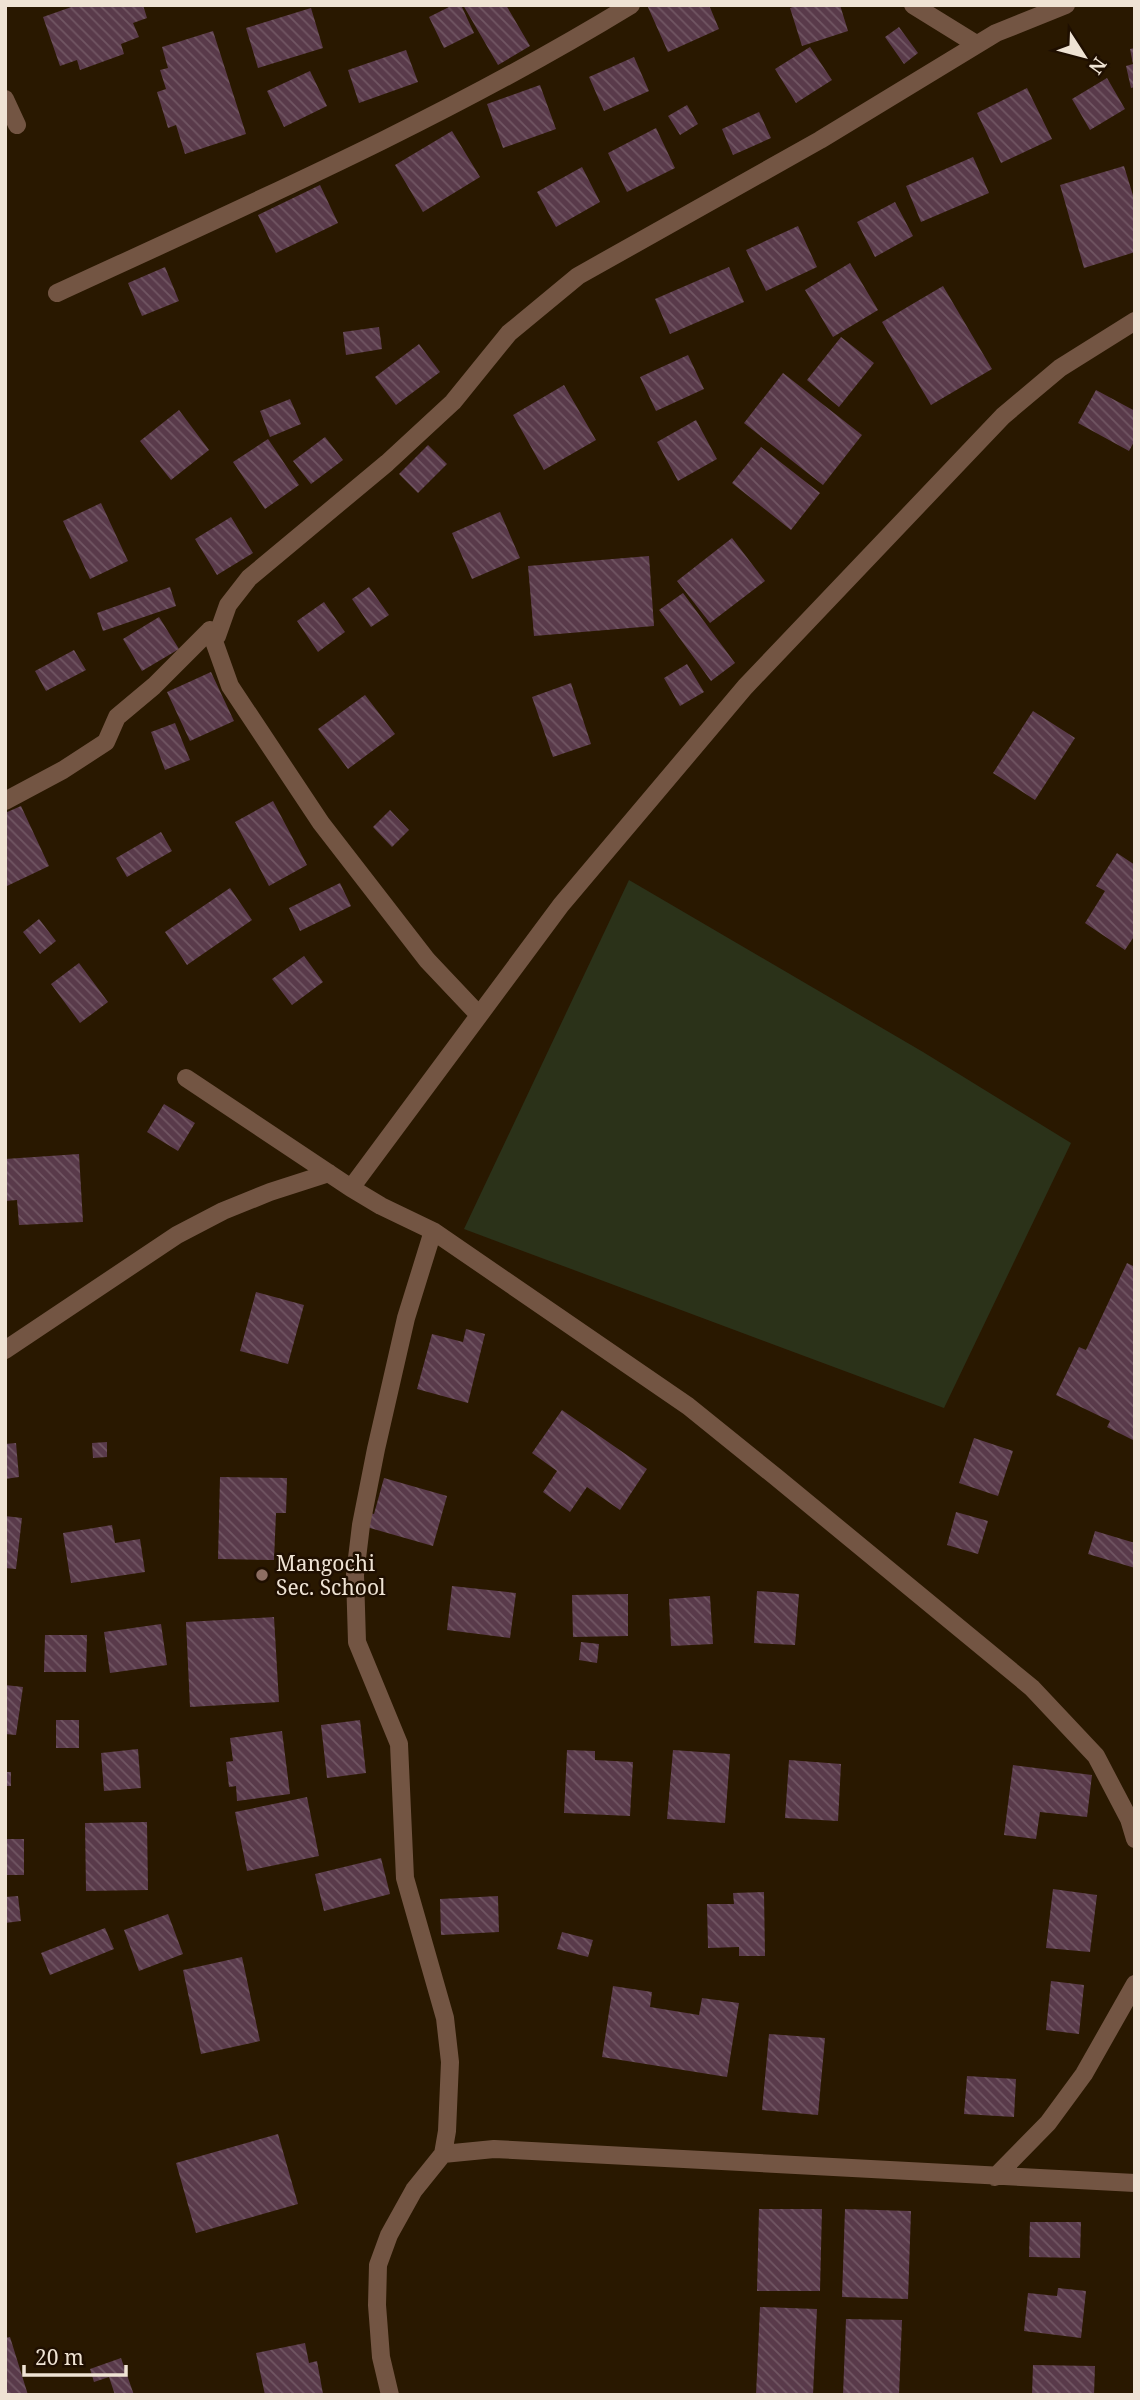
<svg xmlns="http://www.w3.org/2000/svg" width="1140" height="2400" font-family="'Noto Serif',serif">
  <style>
    .pitch { fill: #2b3219 }
    .building { fill: url(#building-back-hatch) }
    .lines { fill: none; stroke-linecap: round; stroke-linejoin: round }
    .minor { stroke: #735543; stroke-width: 18 }
    .education-dot { fill: #8d6e63; stroke: #1f0f00; stroke-width: 2.5 }
    .labels { text-anchor: middle; dominant-baseline: central; stroke-width: 5; stroke-linejoin: round; paint-order: stroke }
    .poi-label { font-size: 21px; fill: #efe3d4; stroke: #1f0f00; text-anchor: start }
  </style>
  <defs>
    <pattern id="building-back-hatch" width="6" height="6" patternUnits="userSpaceOnUse" patternTransform="scale(1.75)"><rect width="6" height="6" fill="#593a4a"/><path d="M-1 5l2 2M0 0l6 6M5-1l2 2" fill="none" stroke="#715663"/></pattern>
  </defs>
  <rect width="100%" height="100%" fill="#291800"/>
  <path class="pitch" d="M629,880L923,1052L1071,1143L944,1408L464,1229Z"/>
  <path class="building" d="M77,5H143L147,18L133,23L139,37L121,44L124,54L80,70L77,60L60,66L43,17Z
    M453,5H461L474,33L444,48L429,17Z
    M463,5H506L530,46L498,65Z
    M647,5H709L719,29L668,52Z
    M798,5H840L848,31L802,46L790,8Z
    M311,8L323,48L258,68L246,28Z
    M899,27L918,53L904,64L885,37Z
    M213,31L246,134L185,154L176,125L168,128L157,92L166,89L160,70L168,68L162,47Z
    M810,47L832,80L796,103L775,69Z
    M1135,48V87L1131,88L1126,66L1133,64L1130,49Z
    M406,50L418,82L359,103L348,70Z
    M634,57L649,91L604,111L589,77Z
    M310,71L327,106L284,127L267,91Z
    M1107,78L1125,109L1090,130L1072,99Z
    M540,85L556,129L503,148L487,104Z
    M1027,88L1052,139L1001,163L977,113Z
    M687,105L698,124L680,135L668,116Z
    M759,112L771,138L733,155L722,129Z
    M656,128L675,168L627,192L608,153Z
    M452,131L480,177L423,212L395,165Z
    M973,157L989,193L921,222L906,186Z
    M1124,166L1135,202V252L1084,268L1060,185Z
    M582,167L600,202L556,227L537,192Z
    M320,185L338,223L276,253L258,215Z
    M895,202L913,236L875,257L857,222Z
    M798,226L817,267L766,291L746,250Z
    M850,263L878,310L833,337L805,290Z
    M165,267L179,301L142,316L128,283Z
    M729,267L744,302L670,334L655,299Z
    M943,286L992,369L931,405L882,322Z
    M379,327L382,349L346,355L343,332Z
    M841,337L874,363L839,407L807,380Z
    M419,344L440,372L396,405L375,377Z
    M688,355L704,389L656,411L640,377Z
    M783,373L862,435L823,485L744,423Z
    M564,385L596,440L544,470L513,415Z
    M1096,390L1135,411V440L1129,451L1078,423Z
    M290,399L301,424L270,437L260,411Z
    M179,410L209,450L171,480L140,441Z
    M696,420L717,459L678,481L657,442Z
    M325,437L343,460L311,484L293,461Z
    M268,439L299,485L265,509L233,462Z
    M428,445L447,464L418,493L399,474Z
    M761,447L820,493L791,530L732,483Z
    M101,503L128,561L90,579L63,521Z
    M500,512L520,558L472,579L452,533Z
    M231,517L253,553L217,575L195,539Z
    M732,538L765,581L710,623L677,581Z
    M649,556L654,626L534,636L528,566Z
    M170,587L176,606L103,631L97,613Z
    M369,587L389,615L371,627L352,599Z
    M683,593L735,663L711,681L659,610Z
    M324,602L345,632L318,652L297,621Z
    M159,617L179,649L142,671L123,639Z
    M74,650L86,670L46,691L35,671Z
    M687,664L704,692L680,706L664,678Z
    M211,672L234,721L190,741L167,692Z
    M571,683L591,744L553,757L532,697Z
    M365,695L395,734L348,769L318,729Z
    M1033,711L1075,738L1035,800L993,773Z
    M175,723L190,760L165,770L151,732Z
    M273,801L307,865L269,886L235,822Z
    M21,806L49,866L7,886L5,813Z
    M390,810L409,830L392,847L373,827Z
    M161,832L172,851L127,877L116,858Z
    M1117,853L1135,865V935L1125,950L1085,923L1105,891L1096,886Z
    M340,883L351,906L300,931L289,908Z
    M230,888L252,920L187,965L165,932Z
    M39,919L56,941L40,954L23,932Z
    M304,956L323,982L292,1005L272,979Z
    M79,963L108,1002L80,1023L51,984Z
    M164,1104L195,1123L178,1151L147,1132Z
    M79,1154L83,1222L19,1225L17,1200L5,1201V1159Z
    M1127,1263L1135,1267V1441L1107,1427L1110,1421L1056,1395L1079,1347L1086,1350Z
    M256,1292L304,1305L288,1364L240,1351Z
    M466,1329L485,1334L468,1403L417,1389L432,1334L463,1342Z
    M562,1410L647,1469L620,1510L587,1487L570,1512L543,1492L557,1471L532,1453Z
    M974,1438L1013,1451L998,1496L959,1483Z
    M107,1442V1457L93,1458L92,1443Z
    M16,1443L19,1477L5,1479V1444Z
    M220,1477L287,1478L286,1513H276L274,1560L218,1559Z
    M384,1478L447,1496L433,1546L363,1526L367,1512L374,1514Z
    M956,1512L988,1521L978,1554L947,1545Z
    M5,1516L22,1518L16,1569L5,1568Z
    M112,1525L115,1543L140,1539L145,1572L71,1583L63,1533Z
    M1095,1531L1135,1543V1568L1088,1554Z
    M452,1586L516,1593L510,1638L447,1630Z
    M757,1591L799,1594L795,1645L754,1643Z
    M628,1594V1636L573,1637L572,1595Z
    M710,1596L713,1644L671,1646L669,1599Z
    M274,1617L279,1702L190,1707L186,1622Z
    M161,1624L167,1665L110,1673L104,1632Z
    M45,1635H87L86,1672H44Z
    M581,1642L599,1644L597,1663L579,1660Z
    M5,1685L23,1687L16,1735L5,1734Z
    M56,1720H79V1748H56Z
    M360,1720L366,1773L327,1778L321,1725Z
    M282,1731L290,1794L237,1801L236,1786L229,1787L226,1762L233,1761L230,1738Z
    M138,1749L141,1788L104,1791L101,1753Z
    M567,1750L595,1751V1760L633,1762L630,1816L564,1813Z
    M673,1750L730,1754L725,1823L667,1819Z
    M789,1760L841,1764L838,1821L785,1818Z
    M1013,1765L1092,1775L1087,1817L1040,1812L1036,1839L1004,1835Z
    M5,1772H11V1786H5Z
    M307,1797L319,1856L247,1871L235,1812Z
    M147,1822L148,1890L86,1891L85,1823Z
    M5,1839H24V1875H5Z
    M381,1858L390,1894L324,1911L315,1874Z
    M1053,1889L1097,1895L1090,1952L1046,1948Z
    M764,1892L765,1956H739V1947L708,1948L707,1904H734L733,1893Z
    M18,1896L21,1921L5,1923V1897Z
    M498,1896L499,1932L441,1935L440,1899Z
    M168,1914L183,1954L139,1971L124,1930Z
    M105,1928L114,1949L50,1975L41,1953Z
    M562,1932L593,1940L588,1957L557,1949Z
    M242,1957L260,2041L201,2054L183,1970Z
    M1051,1981L1084,1985L1079,2034L1046,2030Z
    M613,1986L652,1992L650,2007L699,2015L702,1998L739,2003L727,2077L602,2057Z
    M769,2034L825,2038L818,2115L762,2110Z
    M967,2076L1016,2079L1014,2117L964,2114Z
    M278,2134L298,2204L196,2233L176,2163Z
    M759,2209H822L820,2291H757Z
    M845,2209L911,2211L908,2299L842,2297Z
    M1030,2222H1081L1080,2258L1029,2257Z
    M1058,2288L1086,2291L1081,2338L1024,2331L1028,2293L1057,2296Z
    M760,2307L817,2309L813,2395H756Z
    M846,2319L902,2320L899,2395H843Z
    M10,2337L28,2395H5V2338Z
    M305,2343L309,2363L317,2361L323,2394L265,2395L256,2353Z
    M121,2358L134,2395H115L109,2377L94,2382L90,2369Z
    M1033,2365L1095,2366L1094,2395H1032Z"/>
  <g class="lines">
    <path class="minor" d="M913,5L976,44
      M5,99L17,125
      M57,293C252,203 448,117 631,5
      M210,630L217,636L228,605L249,578L387,463L453,402L509,333L578,276L820,140L996,33L1066,5
      M210,630L230,686L321,823L427,960L478,1014
      M5,801L63,770L106,742L117,717L154,686L210,630
      M186,1078L351,1188L381,1206L433,1231L688,1406L776,1477L1032,1688L1096,1756L1129,1819L1135,1839
      M351,1188L561,905L745,687L1003,416L1060,368L1135,321
      M5,1350L177,1235L223,1211L270,1192L329,1173
      M443,2154L494,2149L1135,2183
      M995,2177L1048,2123L1084,2074L1135,1984
      M390,2395L381,2357L377,2305L378,2265L389,2235L414,2190L443,2154L447,2131L450,2062L445,2018L405,1878L399,1744L357,1642L355,1575L361,1525L376,1449L406,1318L433,1231"/>
  </g>
  <circle class="education-dot" cx="262" cy="1575" r="7"/>
  <g class="labels">
    <g class="poi-label">
      <text x="276" y="1563">Mangochi<tspan x="276" dy="24">Sec. School</tspan></text>
    </g>
  </g>
  <rect width="1140" height="2400" fill="none" stroke="#efe3d4" stroke-width="14"/>
  <g transform="translate(1084 56) rotate(126)" stroke="#1f0f00" stroke-width="5" paint-order="stroke">
  <path d="M0-5L12 26L0 18L-12 26Z" fill="#efe3d4"/>
  <text y="-10" font-size="19" font-weight="bold" text-anchor="middle" fill="#efe3d4">N</text>
  </g>
  <path d="M24 2365v10h102v-10" fill="none" stroke="#efe3d4" stroke-width="3.5"/>
  <text x="35" y="2365" font-size="21" fill="#efe3d4" stroke="#1f0f00" stroke-width="5" paint-order="stroke">20 m</text>
</svg>
